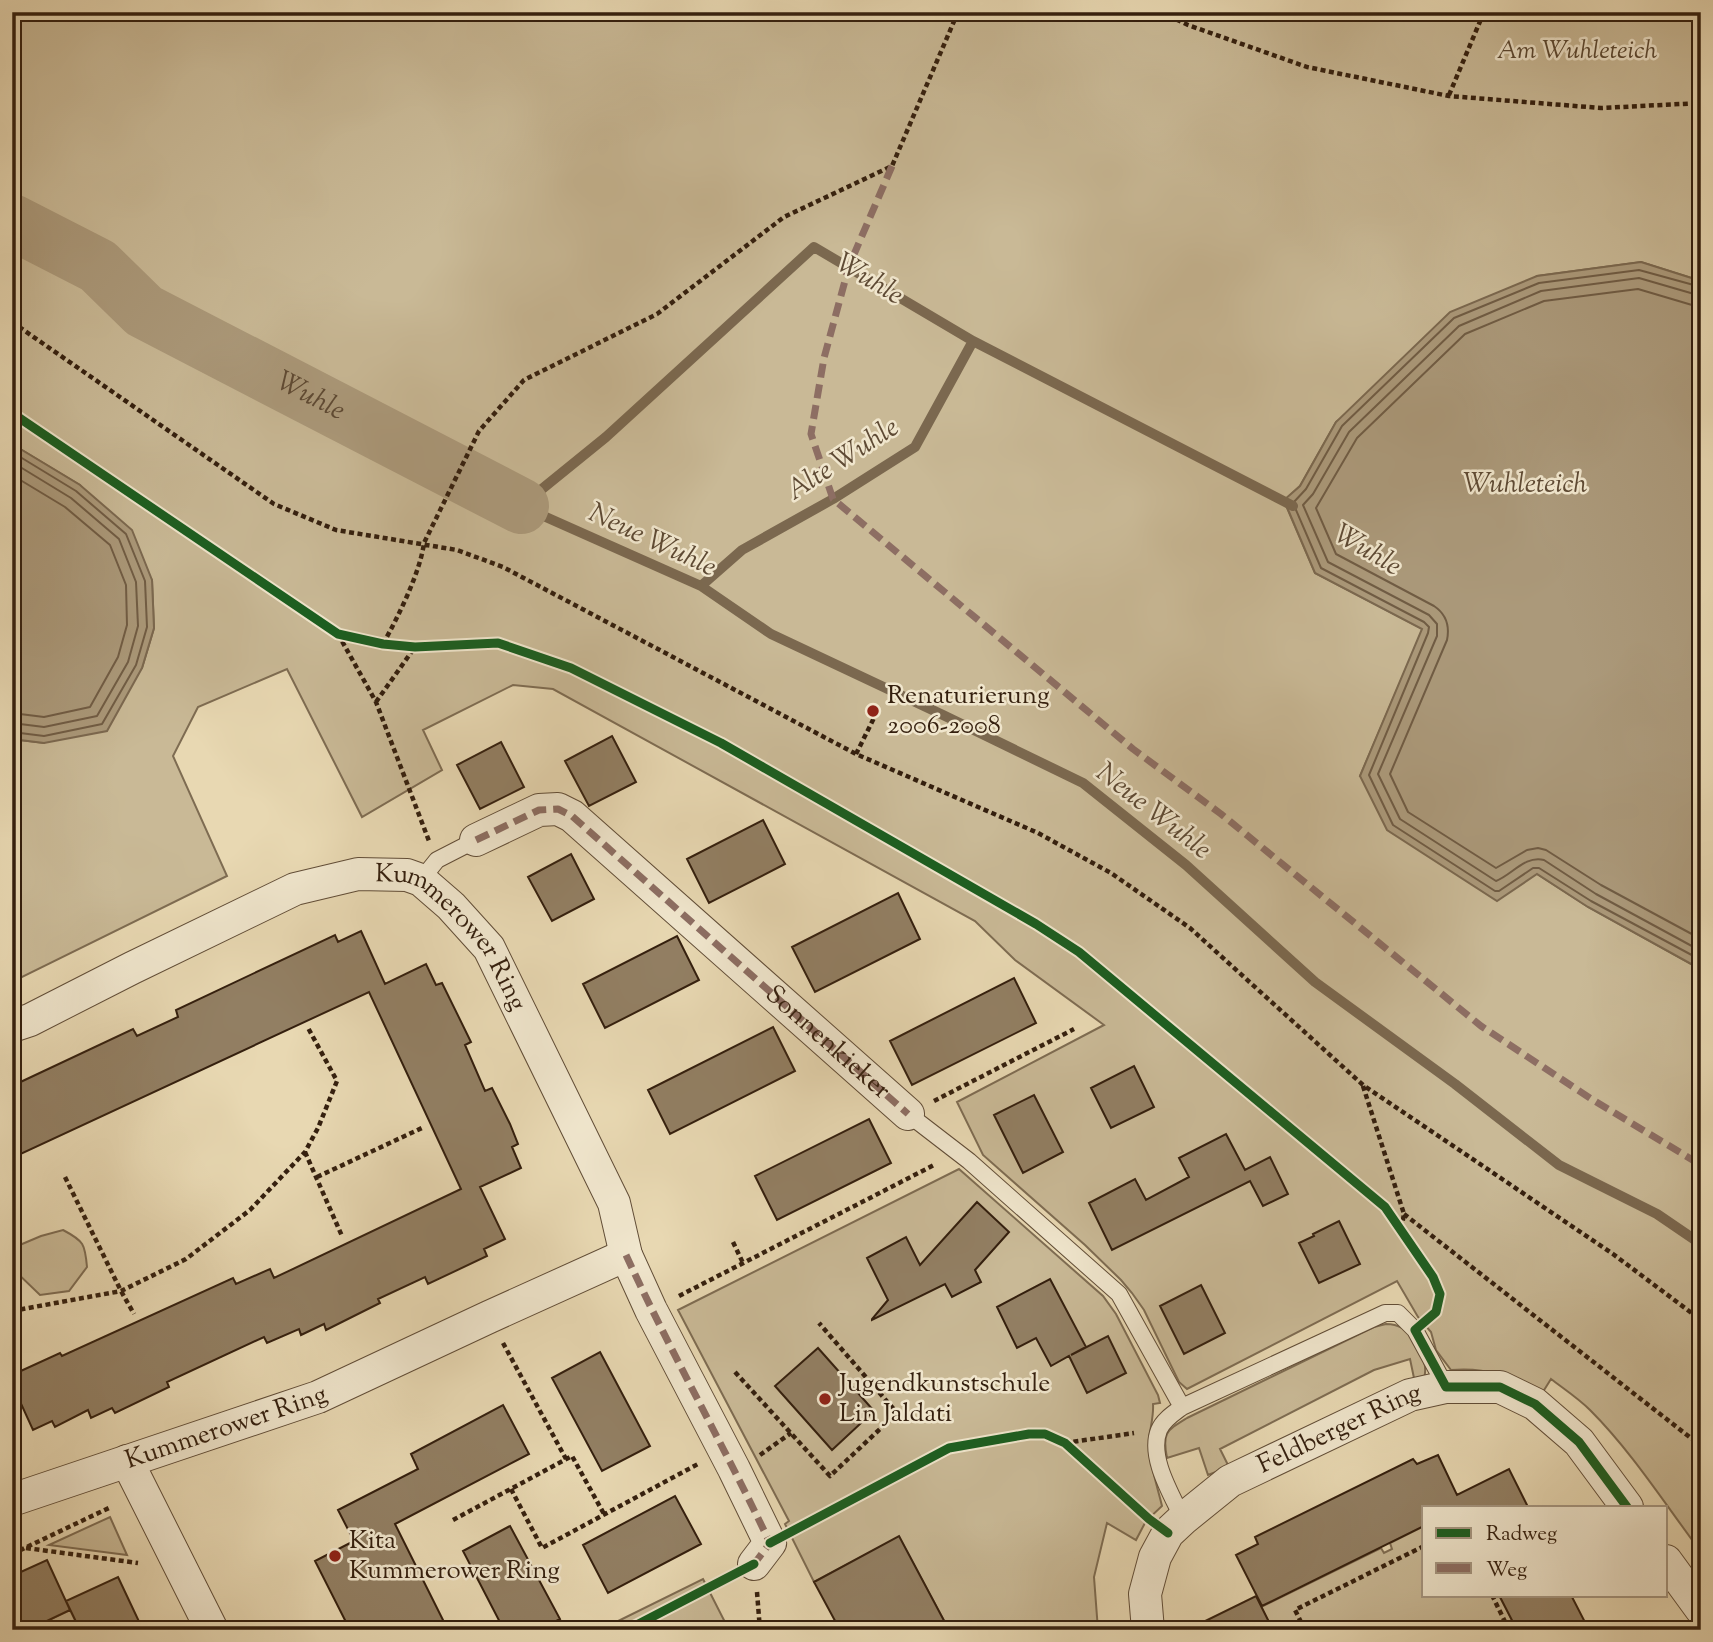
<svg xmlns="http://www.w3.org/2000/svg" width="1713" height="1642" font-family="'Sorts Mill Goudy',serif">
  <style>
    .green { fill: #c9b996; stroke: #7e6c52; stroke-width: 2 }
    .water { fill: #ab997a; stroke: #7b684f; stroke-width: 2 }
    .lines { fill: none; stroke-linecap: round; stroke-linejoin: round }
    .shore { stroke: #705c44; stroke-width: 2 }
    .stream { stroke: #7b684f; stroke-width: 10 }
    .river { stroke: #ab997a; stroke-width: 56 }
    .building { fill: #927f63; stroke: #341f0e; stroke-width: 2 }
    .service-casing { stroke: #614d37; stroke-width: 18 }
    .minor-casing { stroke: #614d37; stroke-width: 34 }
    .path { stroke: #341f0e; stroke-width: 4.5; stroke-dasharray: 5 3.5; stroke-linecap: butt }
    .service { stroke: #f0e6cd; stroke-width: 16 }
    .minor { stroke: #f0e6cd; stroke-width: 32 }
    .quiet { stroke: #8d6e63; stroke-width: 7; stroke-dasharray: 14 7; stroke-linecap: butt }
    .cycleway-casing { stroke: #f0e6cd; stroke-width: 13 }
    .cycleway { stroke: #1b5e20; stroke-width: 9 }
    .poi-dot { fill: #8f2418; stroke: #f0e6cd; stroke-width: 2.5 }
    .labels { text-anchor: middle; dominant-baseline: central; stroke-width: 5; stroke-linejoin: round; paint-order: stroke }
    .park-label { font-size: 26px; font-style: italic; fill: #594630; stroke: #f0e6cd }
    .poi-label { font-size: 26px; fill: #341f0e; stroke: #f0e6cd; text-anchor: start }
    .street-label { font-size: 26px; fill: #341f0e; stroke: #f0e6cd }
    .water-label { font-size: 28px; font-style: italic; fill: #5e4a34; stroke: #f0e6cd }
  </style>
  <rect width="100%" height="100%" fill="#e8d8b2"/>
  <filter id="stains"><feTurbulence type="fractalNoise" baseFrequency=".00286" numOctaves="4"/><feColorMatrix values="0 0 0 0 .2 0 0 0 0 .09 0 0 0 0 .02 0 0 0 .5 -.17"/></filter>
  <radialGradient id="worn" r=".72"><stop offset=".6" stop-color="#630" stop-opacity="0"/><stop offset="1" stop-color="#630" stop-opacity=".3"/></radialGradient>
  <path class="green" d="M12,12H1701V281L1641,262L1537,276L1336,422L1300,486L1284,501L1315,573L1423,629L1360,776L1537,874L1588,907L1693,965L1701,967V1552C1665,1504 1632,1452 1590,1410C1578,1398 1564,1389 1551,1379L1541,1395C1508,1377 1491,1367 1451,1370L1436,1350L1431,1332L1418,1317L1397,1281L1187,1389L1179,1382L1144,1310L1132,1293L1121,1280L1085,1245L983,1155L957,1102L1104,1025L1015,960L975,921L553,689L513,685L423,730L442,770L362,817L287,669L198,707L173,756L227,876L12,982V739L44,743L142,668L154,628L152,580L80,485L12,444Z
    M959,1169L1103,1296L1116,1314L1158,1395L1160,1403L1153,1404C1154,1418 1149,1430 1149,1444C1150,1466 1157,1485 1162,1506L1146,1521L1136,1540L1107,1523L1094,1577L1098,1630H949L899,1537L814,1582L785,1524L789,1521L678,1310Z
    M63,1230C84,1241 85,1244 87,1267L69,1291L40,1295L12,1268L15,1247L41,1236Z
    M1386,1324C1392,1324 1397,1325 1402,1328C1416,1336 1429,1363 1424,1378L1416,1379L1414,1378L1410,1359L1374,1370L1220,1449L1229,1467L1208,1475L1199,1448L1167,1458C1162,1433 1166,1431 1187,1418L1374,1327Z
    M110,1517L127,1555L49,1545Z
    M1424,1526V1595H1499L1517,1630H1273L1261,1607L1381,1548L1384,1553L1392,1549L1390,1543Z
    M703,1579L729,1630H600Z
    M70,1610L80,1630H28Z"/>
  <path class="water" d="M1641,262L1701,281V967L1693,965L1588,907L1537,874L1497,901L1387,830L1360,776L1422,629L1315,573L1284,500L1300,486L1336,422L1450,312L1537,276Z
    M12,444L80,485L132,530L152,580L154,628L142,668L107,731L44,743L12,739Z"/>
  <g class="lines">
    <path class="shore" d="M1701,287L1639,270L1539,283L1454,318L1342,426L1306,489L1293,503L1321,568L1424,622L1429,627L1428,633L1369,775L1393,825L1495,891H1499L1533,868H1539L1591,901L1701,960
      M1701,296L1639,278L1541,291L1459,326L1349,432L1313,494L1303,505L1328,562L1429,615L1437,624V636L1378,774L1400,819L1496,881C1512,875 1525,855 1544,860L1596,894L1701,951
      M1701,306L1692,305L1638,289L1544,301L1465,334L1357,438L1316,508L1336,554L1434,606C1446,614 1450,625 1447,640L1390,774L1408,812L1496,868L1527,850L1538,848L1546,850L1601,885L1701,939
      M12,452L76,491L126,534L145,581L147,627L136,665L102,724L44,736L12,732
      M12,462L71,498L119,539L136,582L138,626L128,662L97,716L44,727L12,723
      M12,475L65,507L110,545L126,585L127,625L118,657L90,707L44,717L12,713"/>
    <path class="stream" d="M1293,506L973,341L814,247L606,437L521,506L701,586L771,634L943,715L1083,783L1186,865L1315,982L1455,1084L1559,1165L1657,1214L1701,1244
      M701,586L742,550L833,499L915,447L973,341"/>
    <path class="river" id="s1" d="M12,222L98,266L144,311L521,506"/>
  </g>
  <path class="building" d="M612,736L636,782L589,806L565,761Z
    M501,742L524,787L480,809L457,765Z
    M763,820L785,864L709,903L687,859Z
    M571,854L594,899L552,921L528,877Z
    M898,893L920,939L815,992L792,947Z
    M361,931L385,984L426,964L436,985L442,983L471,1042L465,1045L485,1091L492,1088L510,1124L518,1144L512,1147L521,1168L480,1187L505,1239L484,1249L487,1256L428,1284L425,1277L378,1299L380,1303L326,1330L324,1324L301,1335L299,1329L267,1343L264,1337L167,1382L169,1387L115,1413L112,1408L91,1418L88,1410L55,1427L52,1421L33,1430L12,1384V1375L60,1353L62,1356L233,1278L236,1284L270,1269L274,1278L461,1189L369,992L12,1158V1086L133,1029L137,1036L178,1017L176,1010L335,935L338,942Z
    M677,936L699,980L605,1028L583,984Z
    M1014,978L1036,1023L912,1085L890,1041Z
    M773,1027L795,1071L670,1134L648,1090Z
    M1134,1066L1154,1107L1111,1128L1091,1088Z
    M1034,1095L1063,1152L1023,1173L994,1115Z
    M869,1119L891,1163L777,1220L755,1176Z
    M1226,1134L1245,1170L1270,1157L1288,1194L1263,1206L1250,1181L1112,1250L1089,1203L1135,1179L1146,1200L1189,1177L1179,1158Z
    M977,1202L1009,1232L975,1270L981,1282L952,1297L945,1284L872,1320V1319L888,1300L867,1258L906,1237L920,1265Z
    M1339,1221L1360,1264L1319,1283L1299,1243L1314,1236L1313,1234Z
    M1050,1279L1086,1347L1071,1355L1108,1336L1126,1373L1087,1393L1069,1356L1051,1366L1036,1338L1017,1348L997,1307Z
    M1201,1285L1225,1333L1184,1354L1160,1306Z
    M818,1348L874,1411L832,1450L775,1386Z
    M600,1352L650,1446L602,1471L552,1378Z
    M503,1405L529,1454L395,1524L448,1630H350L315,1561L354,1541L338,1510L418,1469L411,1454Z
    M1438,1455L1457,1495L1509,1469L1528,1507H1424V1526L1262,1606L1236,1555L1258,1544L1255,1537L1413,1459L1417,1464Z
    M675,1496L701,1544L608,1593L583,1545Z
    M510,1526L560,1619L540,1630H504L463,1551Z
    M899,1536L949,1630H840L814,1582Z
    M47,1560L70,1610L28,1630H12V1576Z
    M118,1577L143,1630H80L66,1601Z
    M1499,1595H1571L1589,1630H1517Z
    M1256,1596L1273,1630H1187Z"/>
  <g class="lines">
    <defs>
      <path id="service" d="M421,880L437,860L476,840
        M908,1114L969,1161L1119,1294L1182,1407
        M1183,1519C1172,1495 1148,1457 1159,1430C1163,1420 1174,1413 1182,1407L1385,1313H1398L1415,1330L1446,1387"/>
      <g id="minor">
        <path d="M476,840L539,810L558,809L572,816L908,1114"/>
        <path id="s2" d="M12,1026L30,1020L132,968L295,889L358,874L407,875L421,880L451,906L489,948L614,1203L626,1255L651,1310L734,1469L770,1543L754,1564"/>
        <path d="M127,1461L212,1630"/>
        <path id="s3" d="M12,1500L318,1397L489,1317L626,1255"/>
        <path d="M1666,1561L1701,1609"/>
        <path id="s4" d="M1148,1630L1145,1594L1155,1557L1168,1533L1183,1519L1230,1481L1410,1395L1446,1387H1500L1535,1404L1579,1442L1627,1507"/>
      </g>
    </defs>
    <use href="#service" class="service-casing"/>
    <use href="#minor" class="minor-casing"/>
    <path class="path" d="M1161,12L1188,25L1307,67L1449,96L1601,108L1701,103
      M1449,95L1484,12
      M12,322L274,504L336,530L457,550L503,567L856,754L1038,833L1111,873L1190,928L1363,1085L1613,1254L1701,1320
      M338,634L376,702L429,841
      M383,644C398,617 420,573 424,543L479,431L524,380L657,314L784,217L892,166L958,12
      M376,702L415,647
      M856,754L874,718
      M1363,1086L1404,1214L1401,1230
      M934,1101L1074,1029
      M305,1152L342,1236
      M65,1177L121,1291L134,1314
      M317,1177L424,1127
      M1404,1214L1701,1446
      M733,1242L743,1263
      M679,1296L936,1164
      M12,1311L121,1291L186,1259L250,1210L305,1152L318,1128L337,1081L307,1026
      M503,1343L566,1459
      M735,1372L830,1476L897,1413L819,1323
      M1065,1443L1134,1433
      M760,1455L791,1433
      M511,1489L542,1548L698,1464
      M453,1520L572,1456L604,1514
      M26,1548L138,1563
      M12,1554L111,1507
      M757,1592L760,1630
      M1492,1595L1509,1630
      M1305,1630L1295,1610L1424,1546"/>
    <use href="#service" class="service"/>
    <use href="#minor" class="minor"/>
    <g class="quiet">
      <path d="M892,166L849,266L824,358L811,434L833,499L1133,749L1221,814L1481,1026L1593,1100L1701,1165"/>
      <path id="s5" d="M476,840L539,810L558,809L572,816L908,1114"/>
      <path d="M626,1255C671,1353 724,1446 770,1543L754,1564L749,1567"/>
    </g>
    <defs>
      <path id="cycleway" d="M12,413L338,634L383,644L415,647L498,643L571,668L721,743L1036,924L1079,952L1385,1207L1433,1277L1440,1294L1436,1312L1415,1330L1446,1387H1500L1535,1404L1579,1442L1627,1507
        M770,1543L949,1448L1029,1434H1045L1065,1443L1149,1519L1168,1533
        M627,1630L754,1564"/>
    </defs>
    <use href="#cycleway" class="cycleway-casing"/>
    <use href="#cycleway" class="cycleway"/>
  </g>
  <g class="poi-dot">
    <circle cx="873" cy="711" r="7"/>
    <circle cx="825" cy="1399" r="7"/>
    <circle cx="335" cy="1556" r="7"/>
  </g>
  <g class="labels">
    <g class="park-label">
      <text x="1577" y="51">Am Wuhleteich</text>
    </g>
    <g class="poi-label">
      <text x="887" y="696">Renaturierung<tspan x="887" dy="30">2006-2008</tspan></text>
      <text x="839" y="1384">Jugendkunstschule<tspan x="839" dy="30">Lin Jaldati</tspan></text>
      <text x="349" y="1541">Kita<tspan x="349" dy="30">Kummerower Ring</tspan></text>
    </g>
    <g class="street-label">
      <text stroke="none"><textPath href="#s2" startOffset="502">Kummerower Ring</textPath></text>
      <text stroke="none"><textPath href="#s5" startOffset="446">Sonnenkieker</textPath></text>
      <text stroke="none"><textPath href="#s3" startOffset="226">Kummerower Ring</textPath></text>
      <text stroke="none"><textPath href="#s4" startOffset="304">Feldberger Ring</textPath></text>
    </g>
    <g class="water-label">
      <text transform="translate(869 280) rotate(31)">Wuhle</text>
      <text stroke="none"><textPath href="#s1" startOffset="348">Wuhle</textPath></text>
      <text transform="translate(843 460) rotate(-33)">Alte Wuhle</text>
      <text x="1525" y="485">Wuhleteich</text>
      <text transform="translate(652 541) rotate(25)">Neue Wuhle</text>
      <text transform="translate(1367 551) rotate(31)">Wuhle</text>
      <text transform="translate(1153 812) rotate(38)">Neue Wuhle</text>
    </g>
  </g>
  <rect width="1713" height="1642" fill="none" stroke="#e8d8b2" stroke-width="42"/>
  <rect x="14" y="14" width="1685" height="1614" fill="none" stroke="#341f0e" stroke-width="3.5"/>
  <rect x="21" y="21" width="1671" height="1600" fill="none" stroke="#341f0e" stroke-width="2"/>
  <rect x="1422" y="1506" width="245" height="91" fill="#f0e6cd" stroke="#a59681" stroke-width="2"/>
  <rect x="1436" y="1528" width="35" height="10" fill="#1b5e20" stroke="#a59681" stroke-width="2"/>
  <text x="1486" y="1540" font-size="21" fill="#341f0e">Radweg</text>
  <rect x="1436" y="1563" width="35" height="10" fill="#8d6e63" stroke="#a59681" stroke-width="2"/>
  <text x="1486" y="1576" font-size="21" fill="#341f0e">Weg</text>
  <rect width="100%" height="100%" filter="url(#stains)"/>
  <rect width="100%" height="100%" fill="url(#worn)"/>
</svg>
